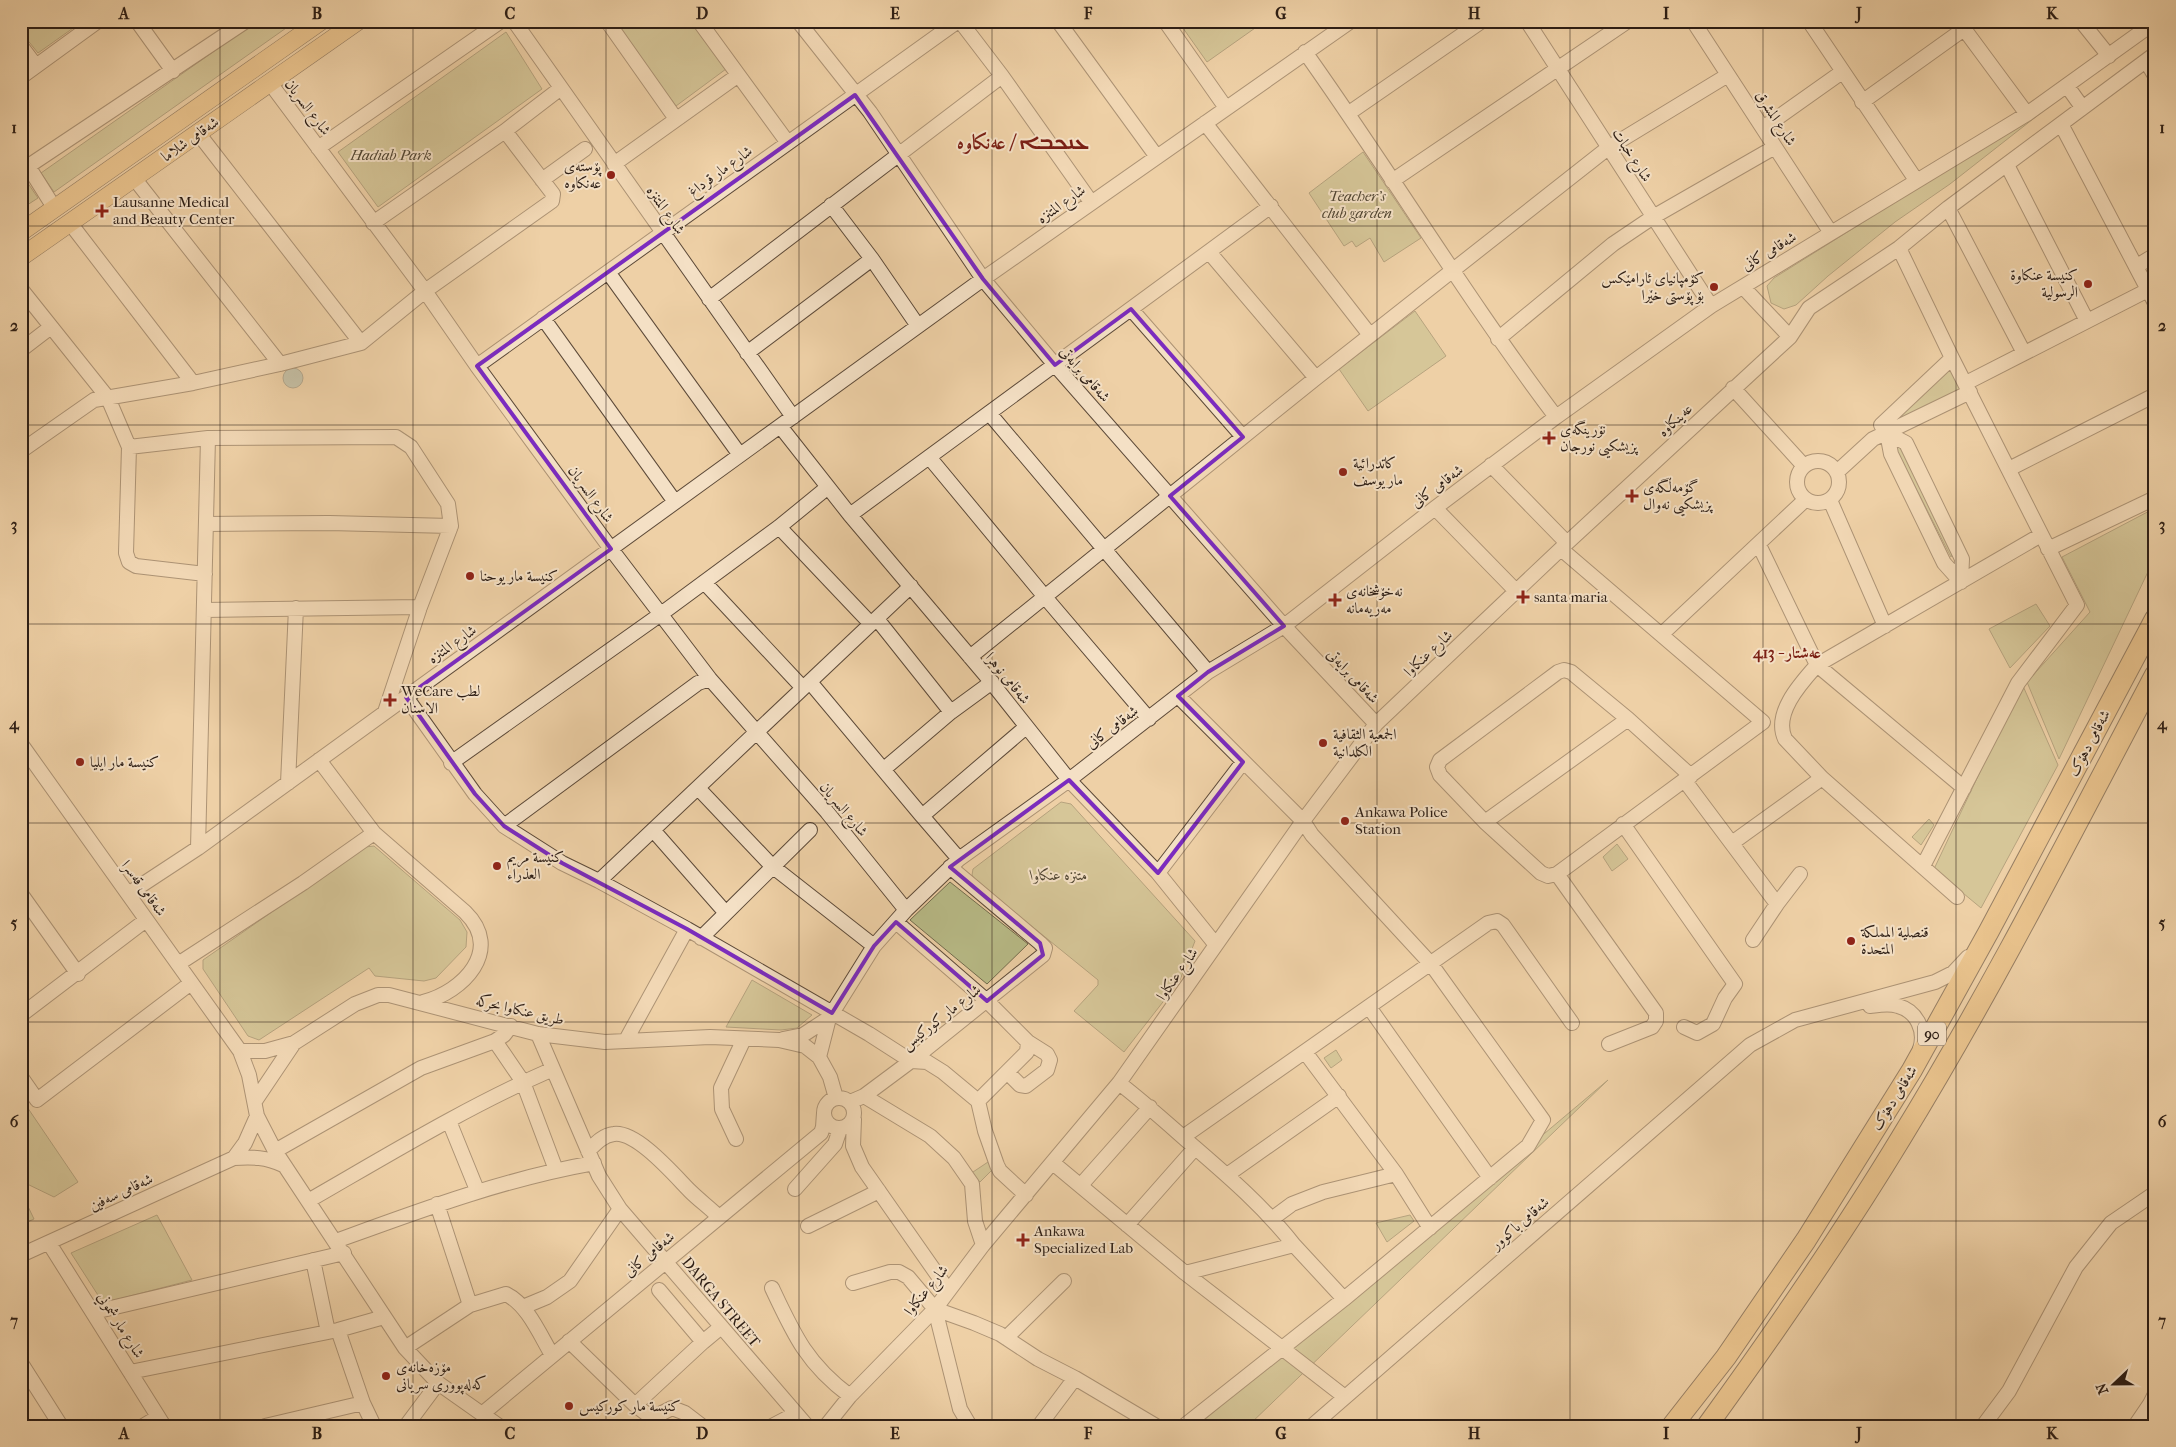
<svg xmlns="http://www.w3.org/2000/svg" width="2176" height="1447" font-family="'IM FELL French Canon',Amiri,'Noto Sans Syriac',serif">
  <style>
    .green { fill: #b8bb87; stroke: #726c4e }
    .water { fill: #9bb5af; stroke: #6f7971 }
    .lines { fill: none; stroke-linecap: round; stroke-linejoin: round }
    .minor-casing { stroke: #5d4a39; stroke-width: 16 }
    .major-casing { stroke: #2d1e15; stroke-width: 19 }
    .highway-casing { stroke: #2d1e15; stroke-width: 22 }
    .minor { stroke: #f4e0c5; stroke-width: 14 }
    .major { stroke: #e7b873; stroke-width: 18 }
    .highway { stroke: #e7b873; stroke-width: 20 }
    .marked { fill: none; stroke: #7b2cbf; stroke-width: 4; stroke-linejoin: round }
    .grid { fill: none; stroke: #2d1e15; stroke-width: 1; stroke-opacity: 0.55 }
    .poi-dot { fill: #8f2418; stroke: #f4e0c5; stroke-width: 2 }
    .labels { text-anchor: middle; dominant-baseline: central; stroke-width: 4; stroke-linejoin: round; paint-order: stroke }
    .shield { fill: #f4e0c5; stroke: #69584a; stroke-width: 1 }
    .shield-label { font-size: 14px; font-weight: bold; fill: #2d1e15 }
    .street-label { font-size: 15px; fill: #2d1e15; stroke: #f4e0c5 }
    .park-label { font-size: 15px; font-style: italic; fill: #504532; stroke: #f4e0c5 }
    .poi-label { font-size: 15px; fill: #2d1e15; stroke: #f4e0c5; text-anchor: start }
    .neighbourhood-label { font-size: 16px; font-weight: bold; fill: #7a1f14; stroke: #f4e0c5 }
    .district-label { font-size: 20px; font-weight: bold; fill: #7a1f14; stroke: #f4e0c5 }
    .neatline { fill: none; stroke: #2d1e15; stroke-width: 2 }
    .grid-label { font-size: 16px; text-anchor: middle; font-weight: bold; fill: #2d1e15 }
  </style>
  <rect width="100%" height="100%" fill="#eed0a6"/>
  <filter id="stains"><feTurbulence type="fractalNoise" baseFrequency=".004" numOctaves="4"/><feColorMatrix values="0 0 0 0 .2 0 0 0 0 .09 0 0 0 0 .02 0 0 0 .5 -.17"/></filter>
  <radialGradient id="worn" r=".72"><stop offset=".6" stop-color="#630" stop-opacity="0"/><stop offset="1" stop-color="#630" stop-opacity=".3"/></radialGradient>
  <path class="green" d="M21,21H83L38,53L21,32Z
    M257,21H296L54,192L41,173Z
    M614,21H690L726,69L676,106Z
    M1178,21H1265L1207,62Z
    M506,32L542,89L378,207L338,152Z
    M2056,101L1950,184L1895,222L1828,276L1796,305L1784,309L1771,303L1767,286L1774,278Z
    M1363,152L1421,238L1384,262L1370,238L1356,247L1352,241L1344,246L1309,193Z
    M23,176L38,198L21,209V177Z
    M1415,311L1446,356L1368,411L1339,369Z
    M1952,364L1966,391L1885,426Z
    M1896,445L1903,450L1953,553L1951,557L1896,449Z
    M2155,508V557L2059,759L2027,682L2090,612L2062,557Z
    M2036,604L2050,626L2010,668L1989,629Z
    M2023,686L2058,765L1981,908L1934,869L1998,734Z
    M1061,802L1071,804L1195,941L1180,980L1124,1052L1074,1011L1098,985V980L976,881L972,875L973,869Z
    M1929,819L1934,825L1921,845L1912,837Z
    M1617,844L1628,859L1612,871L1603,857Z
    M374,846L460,920L467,932L466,947L436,978L424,981L375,976L369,968L259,1040L248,1036L203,969V960L365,847Z
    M950,882L1028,944L987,984L910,920Z
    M752,980L812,1015L797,1028L781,1030L726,1027Z
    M1336,1050L1342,1060L1331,1068L1324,1058Z
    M1608,1080L1248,1426H1197Z
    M21,1098L78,1182L54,1197L23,1182L26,1162L21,1154V1141L25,1138L21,1128Z
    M988,1162L993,1169L980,1182L970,1174Z
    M21,1192L34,1219L21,1225Z
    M157,1215L192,1280L103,1303L71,1253Z
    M1410,1215L1414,1221L1387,1242L1376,1223Z"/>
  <path class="water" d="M283 378a10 10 0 1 1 20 0a10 10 0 1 1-20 0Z"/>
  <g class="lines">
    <defs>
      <path id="minor" d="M137,21L173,71
        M514,21L793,417
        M607,21L676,119
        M699,21L788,143
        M798,21L870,112L983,279L1055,365L1284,626L1376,724
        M960,21L1002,76L1091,202
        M1058,21L1157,157
        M1165,21L1226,108
        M1527,21L1711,306
        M1693,21L1831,233
        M1809,21L1916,180
        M2081,21L2109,56
        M1959,22L2027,114
        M21,46L36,66
        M1305,52C1391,173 1467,299 1556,417
        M2146,61L2155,76
        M21,77L98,21
        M270,83L425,291L477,366L611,549L710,679L827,812L906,910
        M2067,86L2082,107
        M1862,102L1964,29
        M1349,113L1482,21
        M1205,123L1370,335
        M2061,124L2155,303
        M1763,128L1842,72
        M198,133L361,343
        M318,148L501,21
        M614,164L737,76
        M2007,165L2087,321
        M28,166L55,209
        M21,171L246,21
        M134,178L280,364
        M542,180L585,149
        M1392,181L1628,21
        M831,205L872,259L918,326
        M1948,208L2024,353
        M70,223L193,383
        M373,223L505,131L561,88
        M1899,248L1952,358L2077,605L2018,683L1923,866
        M1209,252L1316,378
        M2137,266L2155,255
        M608,272L740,455
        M1743,287L1790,337
        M21,289L108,398L129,447L126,553L129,562L136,566L205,574
        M709,299L1002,76
        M1131,309L1243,437
        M543,318L675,502
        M1498,339L1613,244L1653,217L1775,147
        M21,350L51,327
        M747,353L872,259
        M477,366L958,21
        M1966,383L2148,290
        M1733,388L1804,466
        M989,413L1208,672
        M780,426L850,515L988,678L1069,780L1158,873L1216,945
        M1887,433L1906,443L1962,559L1961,582L1944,563L1891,454Z
        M1887,433L1881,425L1952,358
        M129,447L208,438L396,437L411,447L448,504L451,526L420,607L385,712
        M21,451L94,400L193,383L280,364L361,343L425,291L552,201L553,194L505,131
        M929,457L1045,597L1149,719
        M1797 482a21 21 0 1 1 42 0a21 21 0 1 1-42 0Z
        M1491,465L1567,543
        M2009,469L2155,395
        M1837,472L1873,439L1970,392
        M1830,500L1885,626
        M1435,508L1517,592
        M850,515L1271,206
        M206,524L329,523L451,526
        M779,527L871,624
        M1759,545L1817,665L1964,788
        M1561,549L1763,722L1557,874L1548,876L1541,873L1485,822L1440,775L1437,767L1440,760L1558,672L1564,670L1571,672L1628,719L1691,776
        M2048,549L2155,498
        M704,582L803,688
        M204,610L420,607
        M877,619L951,712
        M1662,634L1806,499
        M970,657L1316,378L1608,148L1728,75
        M810,682L922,816L1026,727
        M1178,696L1303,821L1312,835L1431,964L1543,1120L1528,1146L1344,1299L1184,1426
        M406,697L475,794L504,826L562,863L599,881L687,929L869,1034L911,1061L927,1062L943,1072L978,1101L985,1131L997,1165L1000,1171L1026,1195
        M21,744L240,1051L249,1075L257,1116L275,1151L405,1348L438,1383L499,1426
        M319,760L374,833L465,912C504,950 463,992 423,1002
        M451,763L661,614L779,527L828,487
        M884,769L951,712L992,682
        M1685,781L1777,904
        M288,783L296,608
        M698,788L772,866L874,946
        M922,816L959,859
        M1485,822L1628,719
        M1623,824L1735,984L1725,998L1713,1024L1697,1033L1684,1027
        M504,826L698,683L710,679
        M653,830L725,912
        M1732,843L1822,778
        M198,848L208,438
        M1158,873L1243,762
        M1557,874L1656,1013V1021L1652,1027L1609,1044
        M599,881L911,586
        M21,894L78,974
        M128,894L198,848L983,279L1351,21
        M1957,897L1822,778L1785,739C1773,713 1801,683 1817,665L2041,535
        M896,922L987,1001L1028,1042L1027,1052L978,1101
        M701,938L810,830
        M1753,940L1777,904L1800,874
        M178,964L303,883L374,833
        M1870,1006C1879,1005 1889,1003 1898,1006C1917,1011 1926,1031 1920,1049
        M1369,1007L1490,1178
        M21,1015L146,920
        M538,1034L599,1176L620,1209L807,1426
        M783,1039L803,1035L829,1018
        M626,1040L687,929
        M495,1041L523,1082L556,1170
        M240,1051H265L294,1043
        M1305,1052L1396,1174L1430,1228
        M819,1057L829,1018L874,946L906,910L959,859L1069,780L1208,672L1284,626L1435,508L1556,417L1711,306L2027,114L2155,22
        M1007,1072L1020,1085L1026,1086L1047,1070L1050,1060L1047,1054L1028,1042
        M21,1077L37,1100L191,983
        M1119,1083C1145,1103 1168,1124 1192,1145C1229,1177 1264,1207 1294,1245L1185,1273
        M864,1096L930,1136L954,1158L972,1184L975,1221L983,1245
        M824 1113a15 15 0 1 1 30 0a15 15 0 1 1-30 0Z
        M255,1101L294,1043L355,1004L378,995H389L538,1034L605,1042L710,1037L779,1040L805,1046L819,1057L830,1077L836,1098
        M850,1102L864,1096L911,1061L1043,955L1045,948L1040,943L950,867
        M854,1119L853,1146L862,1167L948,1290
        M449,1121L477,1190
        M1183,1137L1488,923L1497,921L1503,925L1572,1023
        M736,1139L722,1109L721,1088L744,1039
        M275,1151L421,1068L495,1041L504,1035L511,1026
        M588,1151C595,1144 603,1135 614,1134C637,1131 675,1176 690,1191C699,1200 710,1208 719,1217
        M234,1158L245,1143L257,1116
        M1053,1163L1185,1273L1345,1397
        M1227,1175L1339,1096
        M1081,1185L1150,1107
        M795,1189L835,1144L840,1129
        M308,1201C388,1155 468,1106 553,1069
        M437,1204L470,1305
        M1273,1218L1292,1204L1323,1192L1396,1174
        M1127,1225L1195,1148
        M808,1226L879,1191
        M336,1241C421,1210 504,1179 594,1163
        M49,1243L164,1426
        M1294,1245L1344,1299
        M21,1255L234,1158C253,1157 266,1157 283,1165
        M313,1260L328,1332
        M853,1283L890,1272H899L908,1277L935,1309L960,1409L970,1426
        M772,1288C794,1335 807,1364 850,1396
        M659,1290L703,1342
        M523,1307L547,1297L570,1281L620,1209
        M935,1309L974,1323L1000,1334L1038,1359L1075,1378L1156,1426
        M94,1312L344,1253
        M1006,1338L1064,1281
        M569,1341L635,1405L652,1418
        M405,1348L470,1305L506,1294C528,1305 540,1335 552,1355
        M21,1363L61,1426
        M130,1372L338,1330L384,1317
        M363,1403L374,1426
        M635,1405L703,1342L721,1327
        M482,1414L821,1133L823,1127L824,1113
        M143,1426L158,1417
        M265,1426L363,1403L338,1330
        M406,1426L438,1383
        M649,1426L652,1418L672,1408L685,1413L702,1426
        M772,1426L795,1414
        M826,1426L850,1396L935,1309L983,1245L1119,1083L1303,821L1376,724L1567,543L1790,337L1809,308L1899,248L1948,208L2155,54
        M1039,1426L1075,1378
        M1312,1426L1750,1045L1795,1020L1935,982L1953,973L1968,957
        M1983,1426L2009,1391L2076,1267L2111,1223L2155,1193
        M2135,1426L2150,1404L2155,1394"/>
      <path id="major" d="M21,232L321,21
        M21,257L358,21"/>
      <path id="highway" d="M1672,1426L1726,1357L1806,1240L1912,1070L1989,931L2155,619
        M1707,1426C1775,1332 1841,1237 1901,1138C1993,988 2073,830 2155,675"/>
    </defs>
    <use href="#minor" class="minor-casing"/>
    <use href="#major" class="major-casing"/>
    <use href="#highway" class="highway-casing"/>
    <use href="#minor" class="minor"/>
    <use href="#major" class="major"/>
    <use href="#highway" class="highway"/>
  </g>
  <path d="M0 0H2176V1447H0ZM855,95L983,279L1055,365L1131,309L1243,437L1170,496L1284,626L1208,672L1178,696L1243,762L1158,873L1069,780L950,867L1040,943L1043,955L987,1001L896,922L874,946L832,1013L687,929L562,863L504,826L475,794L406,697L611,549L477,366Z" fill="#eed0a6" fill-opacity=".55" fill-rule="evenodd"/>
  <path class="marked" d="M855,95L983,279L1055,365L1131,309L1243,437L1170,496L1284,626L1208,672L1178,696L1243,762L1158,873L1069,780L950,867L1040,943L1043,955L987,1001L896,922L874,946L832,1013L687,929L562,863L504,826L475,794L406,697L611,549L477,366Z"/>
  <path class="grid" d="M220,21V1426M413,21V1426M606,21V1426M799,21V1426M992,21V1426M1184,21V1426M1377,21V1426M1570,21V1426M1763,21V1426M1956,21V1426M21,226H2155M21,425H2155M21,624H2155M21,823H2155M21,1022H2155M21,1221H2155"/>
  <g class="poi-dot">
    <circle cx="611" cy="175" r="5"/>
    <path d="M99.5 203.5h5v5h5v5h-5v5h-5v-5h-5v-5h5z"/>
    <circle cx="2088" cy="284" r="5"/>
    <circle cx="1714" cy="287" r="5"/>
    <path d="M1546.5 430.5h5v5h5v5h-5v5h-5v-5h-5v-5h5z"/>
    <circle cx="1343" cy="472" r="5"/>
    <path d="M1629.5 488.5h5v5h5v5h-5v5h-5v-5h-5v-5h5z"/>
    <circle cx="470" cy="576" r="5"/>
    <path d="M1520.5 589.5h5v5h5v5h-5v5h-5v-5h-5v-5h5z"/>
    <path d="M1332.5 592.5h5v5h5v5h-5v5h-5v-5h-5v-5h5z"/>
    <path d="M387.5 692.5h5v5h5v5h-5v5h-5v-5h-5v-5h5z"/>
    <circle cx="1323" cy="743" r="5"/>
    <circle cx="80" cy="762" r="5"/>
    <circle cx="1345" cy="821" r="5"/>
    <circle cx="497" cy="866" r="5"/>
    <circle cx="1851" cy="941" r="5"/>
    <path d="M1020.5 1232.5h5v5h5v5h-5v5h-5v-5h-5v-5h5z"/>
    <circle cx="386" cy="1376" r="5"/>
    <circle cx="569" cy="1406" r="5"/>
  </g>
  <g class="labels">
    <rect class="shield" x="1918" y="1022.5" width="28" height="23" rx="4"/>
    <g class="shield-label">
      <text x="1932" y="1034">90</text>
    </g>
    <g class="street-label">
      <text transform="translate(308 107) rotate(53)">شارع السريان</text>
      <text transform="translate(1776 118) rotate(57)">شارع المشرق</text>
      <text transform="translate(190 139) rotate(-35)">شەقامی شلاما</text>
      <text transform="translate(1632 155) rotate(57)">شارع خبات</text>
      <text transform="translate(720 171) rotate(-36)">شارع مار قرداغ</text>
      <text transform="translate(1061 204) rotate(-35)">شارع المتنزه</text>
      <text transform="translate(666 210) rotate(55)">شارع المتنزه</text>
      <text transform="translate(1769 251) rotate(-31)">شەقامی کانی</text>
      <text transform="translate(1085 374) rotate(49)">شەقامی برایەتی</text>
      <text transform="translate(1675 420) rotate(-43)">عەینکاوە</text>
      <text transform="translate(1437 486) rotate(-37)">شەقامی کانی</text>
      <text transform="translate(591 494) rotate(54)">شارع السريان</text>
      <text transform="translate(452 644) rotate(-35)">شارع المتنزه</text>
      <text transform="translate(1428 653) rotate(-43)">شارع عنكاوا</text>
      <text transform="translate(1353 676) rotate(47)">شەقامی برایەتی</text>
      <text transform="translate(1008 678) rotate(51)">شەقامی نوهرا</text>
      <text transform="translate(1112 727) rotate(-37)">شەقامی کانی</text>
      <text transform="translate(2089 743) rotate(-62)">شەقامی دهۆک</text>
      <text transform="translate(844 809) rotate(50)">شارع السريان</text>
      <text transform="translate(144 888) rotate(54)">شەقامی قەسرا</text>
      <text transform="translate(1177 974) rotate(-55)">شارع عنكاوا</text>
      <text transform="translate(520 1010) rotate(13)">طريق عنكاوا بحركه</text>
      <text transform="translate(941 1017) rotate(-38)">شارع مار كوركيس</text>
      <text transform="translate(1894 1098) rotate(-58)">شەقامی دهۆک</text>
      <text transform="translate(121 1192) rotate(-25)">شەقامی سەفین</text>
      <text transform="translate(1520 1223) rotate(-41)">شەقامی باکوور</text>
      <text transform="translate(649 1254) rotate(-40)">شەقامی کانی</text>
      <text transform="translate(926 1290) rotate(-51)">شارع عنكاوا</text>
      <text transform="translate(721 1302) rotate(50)">DARGA STREET</text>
      <text transform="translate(121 1325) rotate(58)">شارع مار شموني</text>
    </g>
    <g class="park-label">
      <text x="391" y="155">Hadiab Park</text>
      <text x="1357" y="196">Teacher's<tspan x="1357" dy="17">club garden</tspan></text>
      <text x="1059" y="875">متنزه عنكاوا</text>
    </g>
    <g class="poi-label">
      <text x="601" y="166" text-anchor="end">پۆسته‌ی<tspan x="601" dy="17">عه‌نكاوه‌</tspan></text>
      <text x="113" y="202">Lausanne Medical<tspan x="113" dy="17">and Beauty Center</tspan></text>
      <text x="2078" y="275" text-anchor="end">كنيسة عنكاوة<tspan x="2078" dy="17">الرسولية</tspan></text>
      <text x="1704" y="278" text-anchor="end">کۆمپانیای ئارامێکس<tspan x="1704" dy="17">بۆ پۆستی خێرا</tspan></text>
      <text x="1560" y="429">نۆرینگەی<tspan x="1560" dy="17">پزیشکیی نورجان</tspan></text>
      <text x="1353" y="463">كاتدرائية<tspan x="1353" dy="17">مار يوسف</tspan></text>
      <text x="1643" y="487">گۆمەڵگەی<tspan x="1643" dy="17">پزیشکیی نەوال</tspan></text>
      <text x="480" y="576">كنيسة مار يوحنا</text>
      <text x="1346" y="591">نەخۆشخانەی<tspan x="1346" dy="17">مەریەمانە</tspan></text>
      <text x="1534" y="597">santa maria</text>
      <text x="401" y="691">WeCare لطب<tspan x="401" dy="17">الاسنان</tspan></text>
      <text x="1333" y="734">الجمعية الثقافية<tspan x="1333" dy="17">الكلدانية</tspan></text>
      <text x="90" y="762">كنيسة مار ايليا</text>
      <text x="1355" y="812">Ankawa Police<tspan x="1355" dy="17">Station</tspan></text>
      <text x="507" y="857">كنيسة مريم<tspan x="507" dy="17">العذراء</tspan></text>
      <text x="1861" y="932">قنصلية المملكة<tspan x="1861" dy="17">المتحدة</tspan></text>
      <text x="1034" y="1231">Ankawa<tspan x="1034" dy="17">Specialized Lab</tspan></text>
      <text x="396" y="1367">مۆزەخانەی<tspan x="396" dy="17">کەلەپووری سریانی</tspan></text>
      <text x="579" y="1406">كنيسة مار كوركيس</text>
    </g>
    <g class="neighbourhood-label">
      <text x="1787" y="652">عه‌شتار - 413</text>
    </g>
    <g class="district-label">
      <text x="1023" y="142">ܥܢܟܒܐ / عەنکاوە</text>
    </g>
  </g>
  <rect width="2176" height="1447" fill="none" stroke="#eed0a6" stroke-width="55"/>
  <g transform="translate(2114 1384) rotate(248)" stroke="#f4e0c5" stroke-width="4" paint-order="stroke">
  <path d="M0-4L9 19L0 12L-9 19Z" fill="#2d1e15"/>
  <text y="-8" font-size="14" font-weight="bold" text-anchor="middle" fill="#2d1e15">N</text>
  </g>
  <rect x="28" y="28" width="2120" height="1392" class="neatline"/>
  <g class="grid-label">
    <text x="124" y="19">A</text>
    <text x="317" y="19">B</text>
    <text x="510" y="19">C</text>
    <text x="702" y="19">D</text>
    <text x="895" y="19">E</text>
    <text x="1088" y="19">F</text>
    <text x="1281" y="19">G</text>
    <text x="1474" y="19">H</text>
    <text x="1666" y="19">I</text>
    <text x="1859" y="19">J</text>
    <text x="2052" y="19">K</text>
    <text x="14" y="133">1</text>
    <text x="2162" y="133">1</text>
    <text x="14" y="331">2</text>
    <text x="2162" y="331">2</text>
    <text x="14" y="530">3</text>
    <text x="2162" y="530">3</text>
    <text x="14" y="729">4</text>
    <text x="2162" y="729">4</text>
    <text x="14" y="928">5</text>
    <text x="2162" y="928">5</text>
    <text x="14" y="1127">6</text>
    <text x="2162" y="1127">6</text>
    <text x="14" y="1326">7</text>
    <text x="2162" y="1326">7</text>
    <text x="124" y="1439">A</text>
    <text x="317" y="1439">B</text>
    <text x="510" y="1439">C</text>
    <text x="702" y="1439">D</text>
    <text x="895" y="1439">E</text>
    <text x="1088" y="1439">F</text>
    <text x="1281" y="1439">G</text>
    <text x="1474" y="1439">H</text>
    <text x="1666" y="1439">I</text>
    <text x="1859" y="1439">J</text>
    <text x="2052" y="1439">K</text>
  </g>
  <rect width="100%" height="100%" filter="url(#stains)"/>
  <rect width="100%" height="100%" fill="url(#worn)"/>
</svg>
